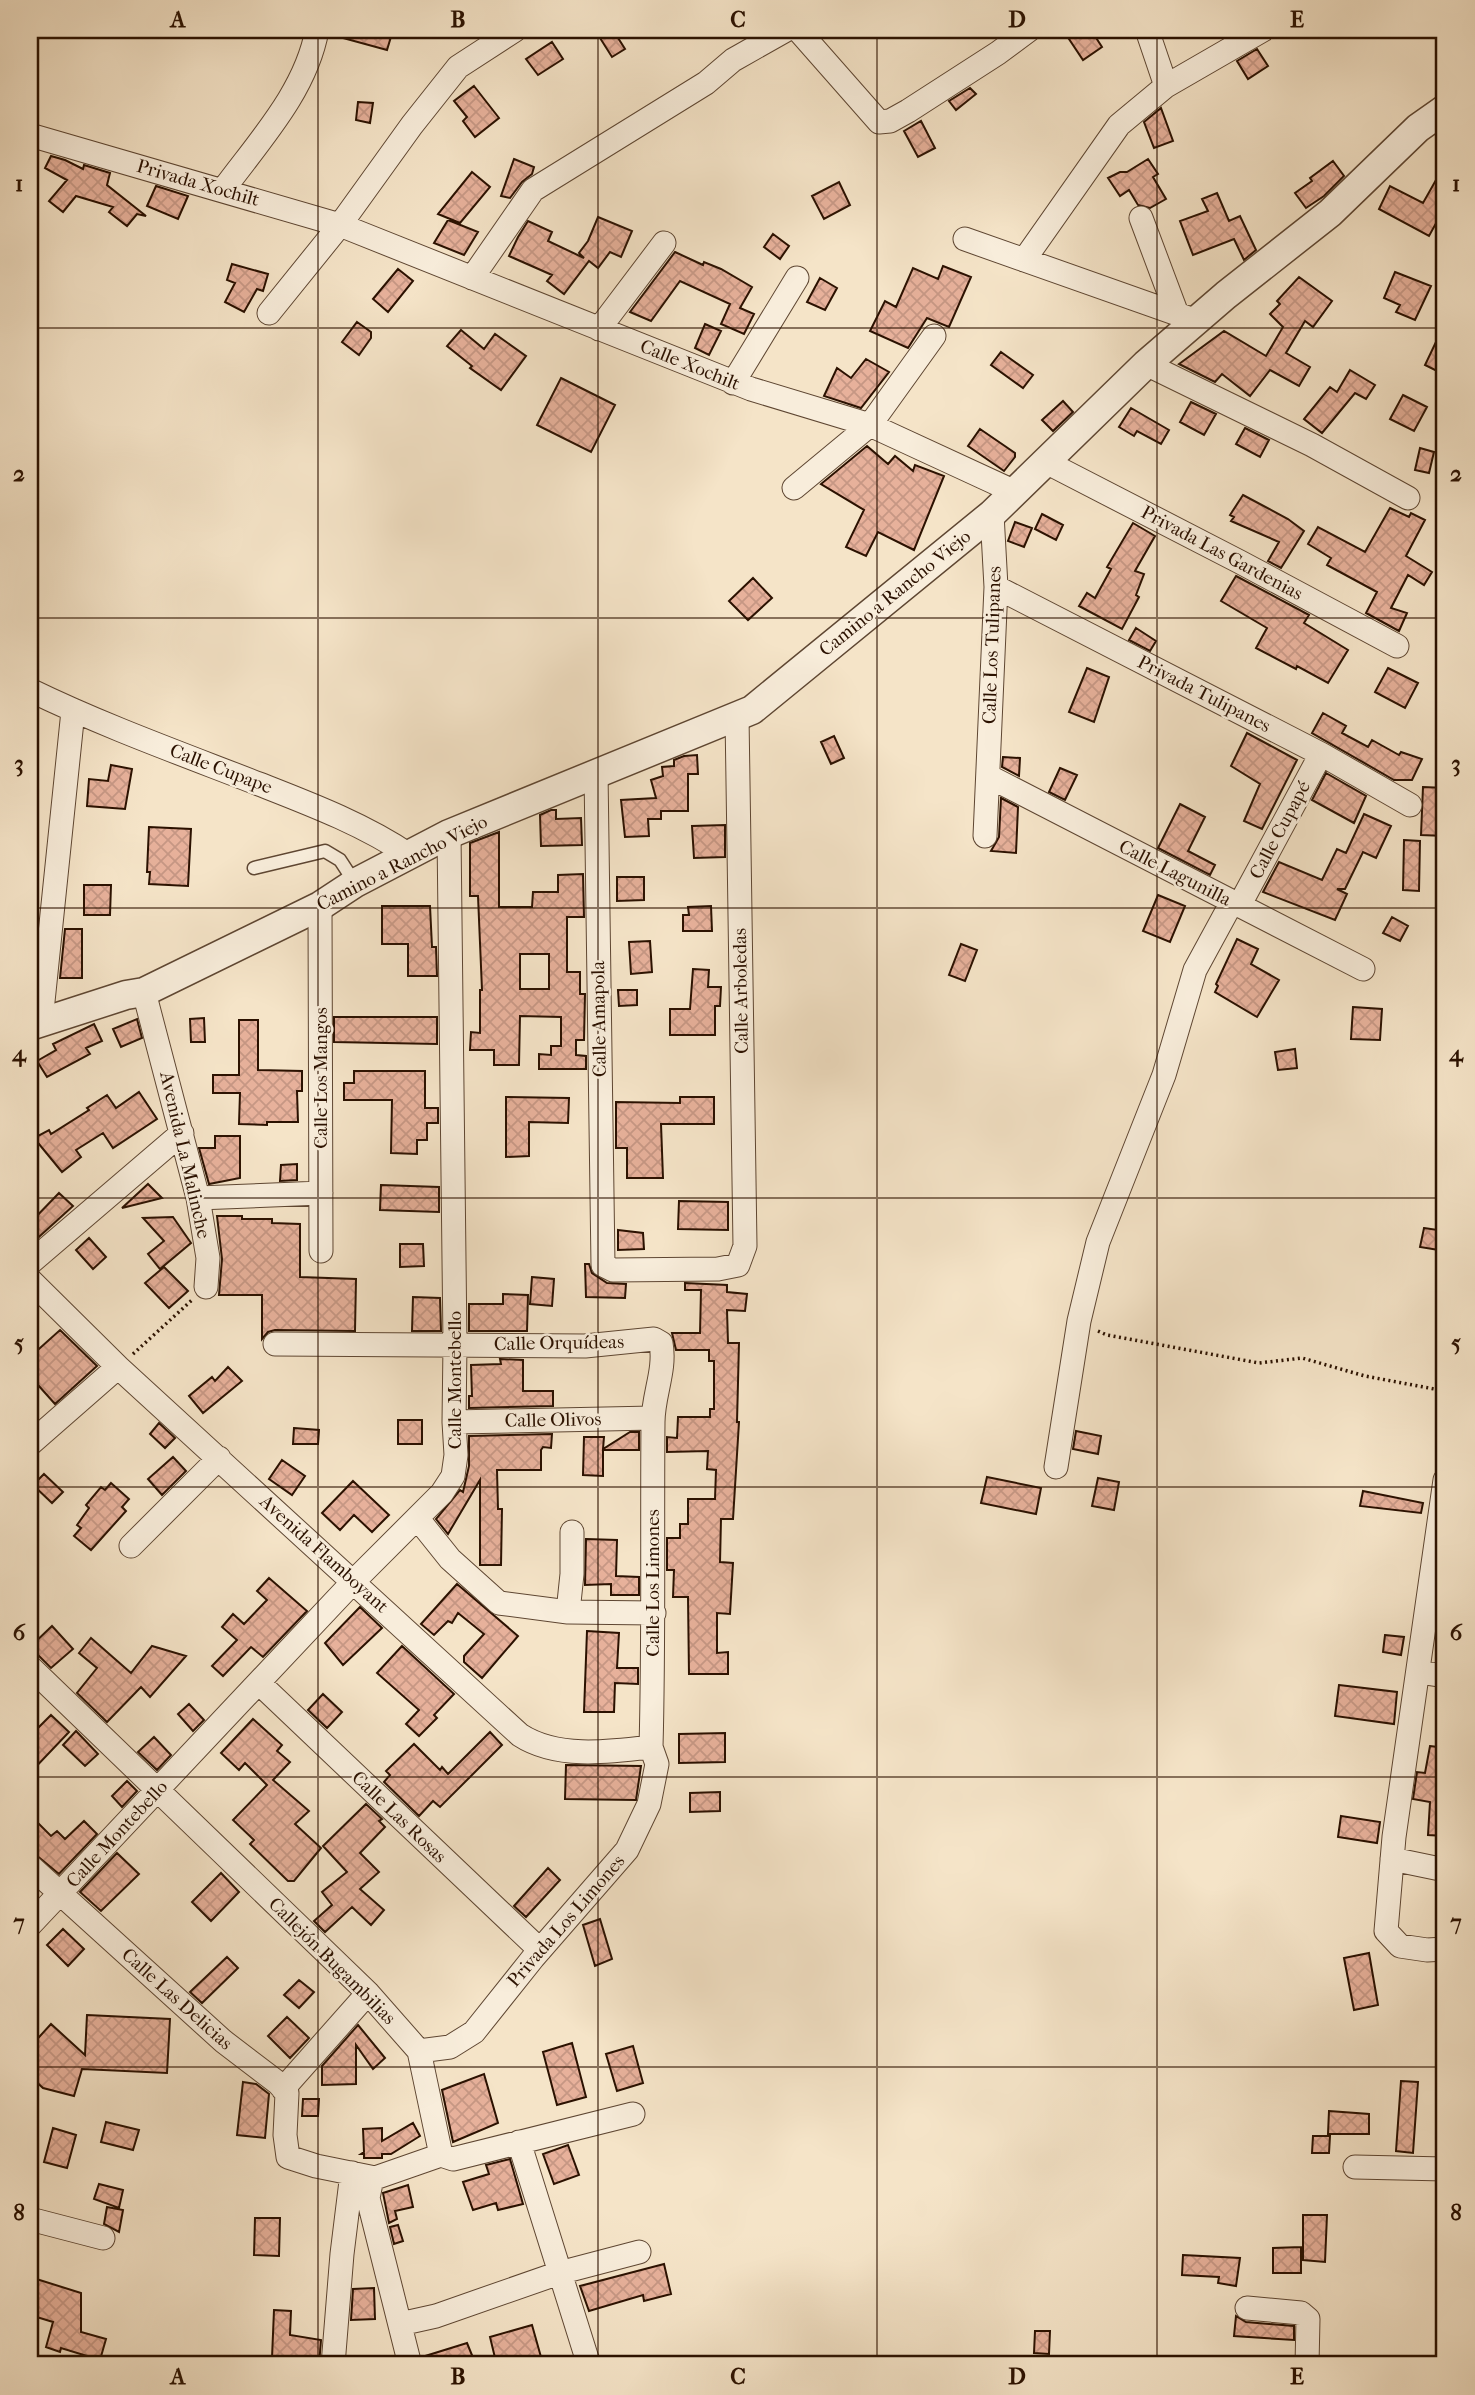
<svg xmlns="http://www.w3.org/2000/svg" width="1475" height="2395" font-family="'IM FELL French Canon',serif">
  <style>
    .building { fill: url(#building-cross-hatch); stroke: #2b1100; stroke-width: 2; fill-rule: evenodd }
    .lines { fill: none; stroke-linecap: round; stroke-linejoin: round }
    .service-casing { stroke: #5e4632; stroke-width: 15 }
    .minor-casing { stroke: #5e4632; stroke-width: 25 }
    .tertiary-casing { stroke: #5e4632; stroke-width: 31 }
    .path { stroke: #2b1100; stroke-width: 3.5; stroke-dasharray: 2 3.5; stroke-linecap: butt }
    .service { stroke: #f8eddb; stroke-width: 12 }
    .minor { stroke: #f8eddb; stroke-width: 23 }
    .tertiary { stroke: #f8eddb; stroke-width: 28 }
    .grid { fill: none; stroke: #2b1100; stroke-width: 2; stroke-opacity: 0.55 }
    .labels { text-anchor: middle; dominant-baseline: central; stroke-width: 5; stroke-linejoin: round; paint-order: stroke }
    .street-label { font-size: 19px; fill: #2b1100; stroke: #f8eddb }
    .neatline { fill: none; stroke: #2b1100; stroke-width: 2.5 }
    .grid-label { font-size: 23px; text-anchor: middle; font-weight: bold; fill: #2b1100 }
  </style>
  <defs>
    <pattern id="building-cross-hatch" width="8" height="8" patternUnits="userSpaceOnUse" patternTransform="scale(1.75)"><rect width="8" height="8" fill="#e7b19b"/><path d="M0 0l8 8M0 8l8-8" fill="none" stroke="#c69784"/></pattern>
  </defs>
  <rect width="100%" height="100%" fill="#f5e4c8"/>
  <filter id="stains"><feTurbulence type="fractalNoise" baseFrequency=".00286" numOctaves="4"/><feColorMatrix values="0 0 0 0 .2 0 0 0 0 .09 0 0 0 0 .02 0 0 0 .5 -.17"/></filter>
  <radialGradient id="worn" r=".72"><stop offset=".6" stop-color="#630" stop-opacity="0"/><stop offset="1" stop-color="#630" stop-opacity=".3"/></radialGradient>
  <path class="building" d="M332,30H393L387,50L332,35Z
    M595,30H613L625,49L612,57Z
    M1083,30H1091L1102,47L1083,60L1069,39Z
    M552,42L563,59L538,75L526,59Z
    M1257,49L1268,66L1248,79L1237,61Z
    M474,86L499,118L475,137L463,121L467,117L454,101Z
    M970,88L976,94L956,110L949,101Z
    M358,102L373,103L370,123L356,120Z
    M1161,108L1173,141L1154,148L1144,122Z
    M921,121L935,148L918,157L904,131Z
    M51,156L65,160L83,169L84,165L110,173L107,185L146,216L137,214L127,226L109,212L113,207L76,196L63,212L49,201L67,180L45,168Z
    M514,159L534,167L532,174L522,182L510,198L501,196Z
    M1148,159L1158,174L1153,177L1166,199L1150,208L1138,205L1129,190L1120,196L1108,178L1120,172H1127Z
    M1333,161L1344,176L1324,196L1306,208L1295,193L1312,181L1310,178Z
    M1445,164V207L1429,236L1379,209L1390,186L1423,203Z
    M472,172L490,187L460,223L438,214Z
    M839,182L850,205L824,219L812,196Z
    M156,186L188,196L178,219L147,206Z
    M1217,193L1229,221L1240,216L1256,250L1244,260L1234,239L1193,255L1180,221L1208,211L1202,199Z
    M598,217L632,231L621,257L610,252L598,268L589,261L564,294L547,281L552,275L509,256L518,237L528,221L552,232L548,241L584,258L579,253L588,241Z
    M448,220L478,232L464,255L434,243Z
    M773,234L789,246L780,259L764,247Z
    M675,252L703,265L704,262L721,269L752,287L740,308L754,314L744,334L721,324L730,304L680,281L651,321L630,312Z
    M232,264L268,274L263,291L257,289L244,312L225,302L235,283L227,280Z
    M943,266L971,277L949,327L927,318L908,348L870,331L885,301L896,307L913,268L938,279Z
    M398,269L413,281L388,312L373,299Z
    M1395,272L1431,286L1415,320L1396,312L1400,305L1384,298Z
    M1299,277L1332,301L1313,327L1305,321L1286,353L1310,367L1299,386L1270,370L1250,396L1222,374L1215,382L1179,364L1224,331L1266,356L1283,327L1270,314L1280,304L1277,301Z
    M820,278L837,288L825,310L807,302Z
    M357,322L371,332V338L359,355L342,342Z
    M1445,323V375L1425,365Z
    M705,324L721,331L709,355L695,348Z
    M461,330L484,349L495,334L526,356L501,390L470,368L472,366L447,346Z
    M1001,352L1033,375L1023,388L991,365Z
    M866,359L889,372L861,408L824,396L837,368L851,378Z
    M1350,370L1375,385L1366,399L1355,393L1322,433L1304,419L1330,387L1337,392Z
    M561,378L615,405L591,452L537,425Z
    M1403,395L1427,407L1414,431L1390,419Z
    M1063,401L1073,412L1053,431L1042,420Z
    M1191,402L1216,414L1204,435L1180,422Z
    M1131,408L1169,430L1161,444L1137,431L1134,436L1119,427Z
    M1245,428L1269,440L1260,457L1236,444Z
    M980,429L1015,453V457L1004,471L968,446Z
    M867,446L888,464L895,456L913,471L915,465L944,476L914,550L878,532L866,556L846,547L864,510L821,484Z
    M1420,448L1434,452L1429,473L1415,470Z
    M1243,495L1288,519L1304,531L1281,568L1268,561L1279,542L1231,521L1234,517L1230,515Z
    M1390,508L1409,517L1411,513L1425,520L1406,556L1432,572L1424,585L1408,575L1391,608L1407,613L1399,631L1366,613L1377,592L1327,565L1331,558L1308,544L1318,527L1365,552Z
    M1042,514L1063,525L1056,540L1035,529Z
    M1015,522L1032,528L1024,547L1008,541Z
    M1133,523L1155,536L1135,571L1144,574L1136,595L1139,597L1122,629L1079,606L1087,593L1095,598L1111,569L1107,567Z
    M1236,576L1309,615L1304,623L1348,650L1328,683L1297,666L1296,669L1256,648L1267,628L1221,601Z
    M753,578L772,598L748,620L729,601Z
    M1136,628L1156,641L1150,651L1129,640Z
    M1087,668L1109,677L1094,722L1069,712Z
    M1388,668L1418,683L1405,708L1375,692Z
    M1323,713L1346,726L1342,733L1368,747L1372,740L1399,755L1401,752L1422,759L1412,780H1394L1312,733Z
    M1247,733L1297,760L1262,829L1244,821L1260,784L1231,766Z
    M834,736L844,758L831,764L821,742Z
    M697,755L698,774H688V811H661V819H648L649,836L625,837L621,800L656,798L651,780L663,776L662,767L674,766V760L684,756Z
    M1003,757L1020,758L1019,776L1002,767Z
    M111,765L132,769L125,809L87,806L89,779L108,781Z
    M1060,768L1077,775L1065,800L1049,792Z
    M1326,773L1366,796L1354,823L1312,800Z
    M1423,787L1445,788V836L1421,835Z
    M1001,798L1018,807L1016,853L991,851L999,837Z
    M1180,804L1205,817L1188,851L1215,865L1210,875L1158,848Z
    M551,810H556V819L581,818L582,845L541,846L540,815Z
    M1364,814L1391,826L1376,858L1363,852L1345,889H1337L1347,894L1335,920L1263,892L1279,862L1322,880L1337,849L1346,853Z
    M725,825V857L694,858L692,826Z
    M149,827L191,829L188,886L149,884L150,872H147Z
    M499,832V907H532L533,892H558V875L583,874L584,917H567V972H580V994H585L584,1040H576V1055L586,1056V1069H539V1054L551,1055V1046H561V1017L520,1016L519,1065H494V1050H470L471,1032L480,1033V990H482L478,896H470V843ZM520,954H549V989H520Z
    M1404,840L1420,841L1419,891L1403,890Z
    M617,877H644V900L617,901Z
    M84,885H111L110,915H84Z
    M1158,895L1185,906L1170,942L1143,931Z
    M382,906H430L432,947H436L437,976H408V944H382Z
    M711,906L712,931H683V915H689L688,907Z
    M1392,917L1408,926L1400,941L1383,933Z
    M65,929H82V978H60Z
    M1237,939L1258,949L1251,964L1279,980L1257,1017L1215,992L1218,986L1216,984Z
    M650,941L652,972L631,974L629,942Z
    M961,944L977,950L965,981L949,975Z
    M693,969L709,970L708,987H721L720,1006H715V1035H670V1009H690Z
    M618,990H637V1005L619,1006Z
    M1353,1007L1382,1009L1380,1040L1351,1039Z
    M334,1017H437V1044L334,1042Z
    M204,1018L205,1042H191L190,1019Z
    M137,1019L142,1038L121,1047L113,1029Z
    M239,1020H258V1070L302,1071V1091H297L298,1122H267V1125L239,1124L240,1093H213V1075H239Z
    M94,1024L102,1041L86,1048L90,1054L47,1077L37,1061L56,1050L53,1044Z
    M1295,1049L1297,1068L1278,1070L1275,1052Z
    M354,1071H425V1108H438V1123H427V1140H417V1154L391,1153L392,1100H344V1083H354Z
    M139,1092L157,1119L113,1148L103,1133L76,1150L81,1157L62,1172L34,1138L49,1130L51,1134L89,1110L87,1108L107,1095L116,1108Z
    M506,1097L569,1098L568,1123L529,1122V1156L506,1157Z
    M680,1097H714V1124H661L663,1178H627V1148H616V1102L680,1103Z
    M215,1136H240V1178L209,1184L199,1148H215Z
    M297,1164V1180L280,1181L281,1165Z
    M148,1184L162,1198L122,1208Z
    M381,1185L439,1187V1212L380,1210Z
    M59,1193L73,1206L30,1245V1223Z
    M679,1201L728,1202V1230L678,1229Z
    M217,1216H242V1219H272V1223L300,1224V1277L356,1279L355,1331L275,1330L268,1332L262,1339V1295H219L222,1259Z
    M173,1217L191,1243L160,1269L148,1254L164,1241L143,1218Z
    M1424,1228L1445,1231V1251L1420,1247Z
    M618,1230L643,1233L644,1249L618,1250Z
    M89,1238L106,1257L93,1269L76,1250Z
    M400,1244H423L424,1266L400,1267Z
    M585,1264H589L592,1273L607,1283L626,1284L625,1298L586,1297Z
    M164,1267L188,1291L169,1308L145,1283Z
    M532,1277L554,1279L552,1306L530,1304Z
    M685,1283L727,1285V1292L747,1294L745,1311L727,1310L728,1343H739L737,1422H739L733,1519H721L720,1562L733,1563L730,1614L717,1613V1653L728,1652V1674H689L688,1597H673L674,1570H667V1538H680V1524H688V1499H715L716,1470L707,1469L708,1451L667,1452V1437L677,1438L678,1417H710V1409H714V1361H709V1350H676L672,1333H700L701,1290H685Z
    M503,1294L528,1295L527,1331H469V1304H503Z
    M413,1297L440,1298L441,1331H412Z
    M60,1330L97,1366L55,1404L30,1376V1357Z
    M500,1359L523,1360V1391H553V1406L469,1408V1396H472L471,1365L501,1364Z
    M228,1367L242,1381L203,1413L189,1396L212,1377L215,1381Z
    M398,1420H422V1444H398Z
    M159,1423L175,1438L165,1448L150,1434Z
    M294,1428L319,1430L318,1444H293Z
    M1076,1431L1101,1436L1098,1454L1073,1449Z
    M630,1432H639V1450H603V1476L583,1475L584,1437H604L603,1449Z
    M552,1434L551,1448L543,1447L541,1450V1470H497L498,1509H502L501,1565H480V1480L448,1534L436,1519L460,1490L463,1492L469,1466V1436Z
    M173,1457L186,1471L162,1495L148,1479Z
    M282,1460L305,1476L292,1495L269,1479Z
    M44,1474L63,1492L52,1503L33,1485Z
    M987,1477L1041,1488L1036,1514L981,1503Z
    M1098,1478L1119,1482L1114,1510L1092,1506Z
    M353,1481L389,1515L372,1532L354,1515L340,1530L322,1513Z
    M111,1483L129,1499L122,1507L126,1511L91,1550L74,1536L81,1528L77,1525L89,1508L86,1505L101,1487L105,1490Z
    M1363,1491L1423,1503L1421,1513L1360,1506Z
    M586,1539L617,1540L616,1576L639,1577V1595H611V1584L585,1585Z
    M269,1578L307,1611L263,1657L251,1647L223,1676L212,1666L237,1640L222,1627L233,1614L244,1624L267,1600L257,1591Z
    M457,1584L518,1636L482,1678L464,1662V1656L484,1634L458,1613L452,1623L448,1621L434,1635L421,1624Z
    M360,1607L382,1628L343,1665L325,1643Z
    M52,1626L73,1649L51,1668L30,1647Z
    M587,1631L619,1633L617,1668H638V1684L615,1683L614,1712H584Z
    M1385,1635L1404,1637L1401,1655L1383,1652Z
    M91,1638L131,1673L152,1646L186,1656L150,1697L141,1687L107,1722L77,1693L97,1668L79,1653Z
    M402,1646L454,1694L434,1715L437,1718L419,1736L406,1724L419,1710L377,1673Z
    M1339,1685L1397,1692L1394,1724L1335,1716Z
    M323,1694L342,1712L327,1728L308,1710Z
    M189,1704L204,1720L193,1731L178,1714Z
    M51,1715L69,1732L30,1773V1736Z
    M253,1719L282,1745L277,1751L290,1762L273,1780L309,1811L295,1824L321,1848L294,1881H288L250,1844L254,1840L233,1820L267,1785L245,1763L239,1770L221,1753Z
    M76,1731L98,1754L85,1766L63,1745Z
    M490,1732L502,1745L440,1807L433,1801L419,1816L384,1782L390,1775L386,1771L414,1744L440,1770L442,1767L448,1774Z
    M725,1733V1762L679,1763V1734Z
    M154,1737L171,1755L157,1770L138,1752Z
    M1430,1746L1445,1748V1836L1428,1835L1430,1802L1413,1799L1417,1772L1425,1773Z
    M566,1765L641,1766L636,1800L565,1799Z
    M127,1781L137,1791L122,1807L112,1796Z
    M720,1792V1811L690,1812V1793Z
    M366,1804L382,1819L379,1821L385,1827L360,1853L379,1872L360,1889L384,1910L371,1925L352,1907L325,1932L314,1921L332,1905L322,1892L347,1872L323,1846Z
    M30,1815L51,1836L57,1831L65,1839L84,1821L97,1834L59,1874L30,1850Z
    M1341,1816L1380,1822L1377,1843L1338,1837Z
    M117,1853L139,1874L101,1911L80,1892Z
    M548,1868L560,1880L526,1917L514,1906Z
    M221,1873L239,1892L211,1921L192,1902Z
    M600,1919L612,1959L595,1966L583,1925Z
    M63,1929L84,1949L68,1966L47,1945Z
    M1369,1953L1378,2005L1354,2010L1344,1958Z
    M227,1957L238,1968L202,2003L190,1992Z
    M299,1980L314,1992L299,2008L284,1995Z
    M87,2015L170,2019L167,2073L82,2069L74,2096L43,2088L30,2076V2047L51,2024L85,2055Z
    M287,2017L309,2038L290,2058L268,2036Z
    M358,2025L385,2058L373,2069L356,2045V2084L322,2085V2066Z
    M572,2043L586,2097L557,2105L543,2052Z
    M633,2046L643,2083L617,2091L606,2054Z
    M484,2074L498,2123L453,2142L442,2090Z
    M1401,2081L1418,2082L1413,2153L1396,2151Z
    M243,2082L256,2084L269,2094L265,2138L237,2135Z
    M303,2099H319L318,2116H302Z
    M1329,2111L1369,2114V2134H1328Z
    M106,2122L139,2130L133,2150L101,2142Z
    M413,2123L420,2136L391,2154H382V2158H364V2154H361L364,2152L363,2129L382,2128V2141Z
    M53,2128L76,2135L67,2168L44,2162Z
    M1313,2136H1330L1329,2153H1312Z
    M568,2145L579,2175L554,2184L543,2154Z
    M510,2159L523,2204L498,2210L496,2203L473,2210L463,2182L489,2174L486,2165Z
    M99,2184L123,2190L119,2208L94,2199Z
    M408,2185L413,2207L395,2211L397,2219L389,2223L383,2193Z
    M107,2207L123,2210L119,2232L104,2224Z
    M1303,2215H1327L1325,2262L1303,2260Z
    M255,2218H280L279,2256L254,2255Z
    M398,2225L403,2241L394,2244L390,2227Z
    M1301,2247V2273H1273V2248Z
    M1183,2255L1240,2258L1236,2286L1218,2283L1219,2277L1182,2275Z
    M664,2264L671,2294L644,2301L643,2295L589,2311L580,2286Z
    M30,2277L81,2293V2332L106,2339L100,2360L61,2348L60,2352L46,2347L53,2322L30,2315Z
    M374,2288L375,2319L351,2320L353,2289Z
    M274,2310L291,2311L290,2335L321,2340L319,2365H301L303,2360L272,2358Z
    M1236,2316L1246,2322L1294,2326V2340L1234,2336Z
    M532,2325L541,2357L514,2365L512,2357L496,2362L490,2337Z
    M1035,2331H1050L1049,2354L1034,2353Z
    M467,2343L476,2365H424L422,2357Z"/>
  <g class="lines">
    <defs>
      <path id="service" d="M254,868L325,851L340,860L355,883"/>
      <path id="minor" d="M798,30L879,122L890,121L908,111L998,53L1029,30
        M1147,30L1166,86
        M30,135L340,225L751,389L870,425L1015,492
        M223,190C259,141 306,91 317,30
        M1141,218L1177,314
        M965,239L1197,321
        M1024,260L1119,125L1166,86L1263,30
        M472,278L533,190L706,83L733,60L786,30
        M269,313L340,225L412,125L458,67L515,30
        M599,329L664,243
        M1146,364L1312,445L1408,498
        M733,383L797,278
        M1046,462L1240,562L1397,646
        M794,488L870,425L934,336
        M996,587L1321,754L1410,805
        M30,690C104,726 182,754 259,784C310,804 363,824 409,855
        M596,772L603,1265L613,1270L718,1269L738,1265L745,1246L737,716
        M988,776L1363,969
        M985,836L996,587L992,514
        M320,906L321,1251
        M1239,906L1321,754
        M144,992L198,1198L208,1258L206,1287
        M41,1021L73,711
        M198,1198L321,1193
        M30,1263L182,1133
        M30,1280L118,1367L520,1735C557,1759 609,1752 651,1747
        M275,1344L585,1346L654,1339L661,1343C666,1370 653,1395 653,1422C652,1531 654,1639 651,1747L657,1764L649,1804L627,1850L533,1958L474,2032L450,2047L419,2051
        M454,1422L653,1418
        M30,1444L118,1367
        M1056,1467L1079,1321L1098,1242L1164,1075L1195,970L1232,902
        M1445,1480L1394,1837L1386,1931L1400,1946L1427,1950L1445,1949
        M418,1519L450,1559L499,1603L568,1612L654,1613
        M131,1546L219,1458
        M568,1612L572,1574V1532
        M30,1667L368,1993L419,2051L441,2155L453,2159L633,2114
        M1419,1672L1445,1676
        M259,1683L540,1950
        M1392,1859L1445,1870
        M30,1866L223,2041L278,2083L287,2093L285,2135L288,2157L316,2166L375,2178L441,2155
        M30,1925L354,1581L442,1493L453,1476L456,1455L454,1422L455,1344L449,834
        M283,2089L368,1993
        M519,2142L589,2365
        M1355,2167L1445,2169
        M375,2178L371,2183L368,2198L410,2365
        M30,2219L103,2238
        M1247,2308L1301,2313L1308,2319L1307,2365
        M400,2324L436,2316L559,2273L639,2252
        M333,2365L342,2254L352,2173"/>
      <path id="tertiary" d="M30,1026L126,995L144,992L320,906L355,883L449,834L752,710L992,514L1146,364L1226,295L1330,213L1418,128L1445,109"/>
    </defs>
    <use href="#service" class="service-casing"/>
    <use href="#minor" class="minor-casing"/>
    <use href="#tertiary" class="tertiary-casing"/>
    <path class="path" d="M1098,1331L1107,1335L1259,1363L1302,1358L1365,1376L1445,1391
      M133,1354L192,1300"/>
    <use href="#service" class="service"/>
    <use href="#minor" class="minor"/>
    <use href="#tertiary" class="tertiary"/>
  </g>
  <path class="grid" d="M318,30V2365M598,30V2365M877,30V2365M1157,30V2365M30,328H1445M30,618H1445M30,908H1445M30,1198H1445M30,1487H1445M30,1777H1445M30,2067H1445"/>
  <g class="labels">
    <g class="street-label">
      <text transform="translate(198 183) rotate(16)">Privada Xochilt</text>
      <text transform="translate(690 365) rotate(22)">Calle Xochilt</text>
      <text transform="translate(1222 553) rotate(28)">Privada Las Gardenias</text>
      <text transform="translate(895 593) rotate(-39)">Camino a Rancho Viejo</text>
      <text transform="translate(992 645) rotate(-88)">Calle Los Tulipanes</text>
      <text transform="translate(1204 694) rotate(27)">Privada Tulipanes</text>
      <text transform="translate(221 769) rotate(21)">Calle Cupape</text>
      <text transform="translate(1280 830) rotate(-62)">Calle Cupapé</text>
      <text transform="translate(402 863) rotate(-27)">Camino a Rancho Viejo</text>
      <text transform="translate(1175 873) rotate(27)">Calle Lagunilla</text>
      <text transform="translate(741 991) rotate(-91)">Calle Arboledas</text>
      <text transform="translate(599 1019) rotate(-91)">Calle Amapola</text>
      <text transform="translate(321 1078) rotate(-90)">Calle Los Mangos</text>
      <text transform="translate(185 1155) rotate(77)">Avenida La Malinche</text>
      <text transform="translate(559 1343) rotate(-1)">Calle Orquídeas</text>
      <text transform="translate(455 1380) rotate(-90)">Calle Montebello</text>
      <text transform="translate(553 1420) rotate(-1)">Calle Olivos</text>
      <text transform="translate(324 1554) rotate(42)">Avenida Flamboyant</text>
      <text transform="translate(653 1583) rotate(-90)">Calle Los Limones</text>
      <text transform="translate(399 1817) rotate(44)">Calle Las Rosas</text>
      <text transform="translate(117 1834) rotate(-47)">Calle Montebello</text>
      <text transform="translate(566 1921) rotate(-49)">Privada Los Limones</text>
      <text transform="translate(332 1961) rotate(45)">Callejón Bugambilias</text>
      <text transform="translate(177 1999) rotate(42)">Calle Las Delicias</text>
    </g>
  </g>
  <rect width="1475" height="2395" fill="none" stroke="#f5e4c8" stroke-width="77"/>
  <rect x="38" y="38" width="1398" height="2318" class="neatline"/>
  <g class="grid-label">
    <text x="178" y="27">A</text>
    <text x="458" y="27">B</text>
    <text x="738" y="27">C</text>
    <text x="1017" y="27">D</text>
    <text x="1297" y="27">E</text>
    <text x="19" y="191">1</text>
    <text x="1456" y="191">1</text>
    <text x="19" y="481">2</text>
    <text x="1456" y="481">2</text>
    <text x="19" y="771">3</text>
    <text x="1456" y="771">3</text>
    <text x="19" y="1061">4</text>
    <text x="1456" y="1061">4</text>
    <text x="19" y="1350">5</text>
    <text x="1456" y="1350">5</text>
    <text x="19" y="1640">6</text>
    <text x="1456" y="1640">6</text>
    <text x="19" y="1930">7</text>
    <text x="1456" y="1930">7</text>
    <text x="19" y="2220">8</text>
    <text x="1456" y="2220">8</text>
    <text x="178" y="2384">A</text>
    <text x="458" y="2384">B</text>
    <text x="738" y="2384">C</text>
    <text x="1017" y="2384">D</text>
    <text x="1297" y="2384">E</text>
  </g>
  <rect width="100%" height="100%" filter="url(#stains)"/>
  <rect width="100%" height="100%" fill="url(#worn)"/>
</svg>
